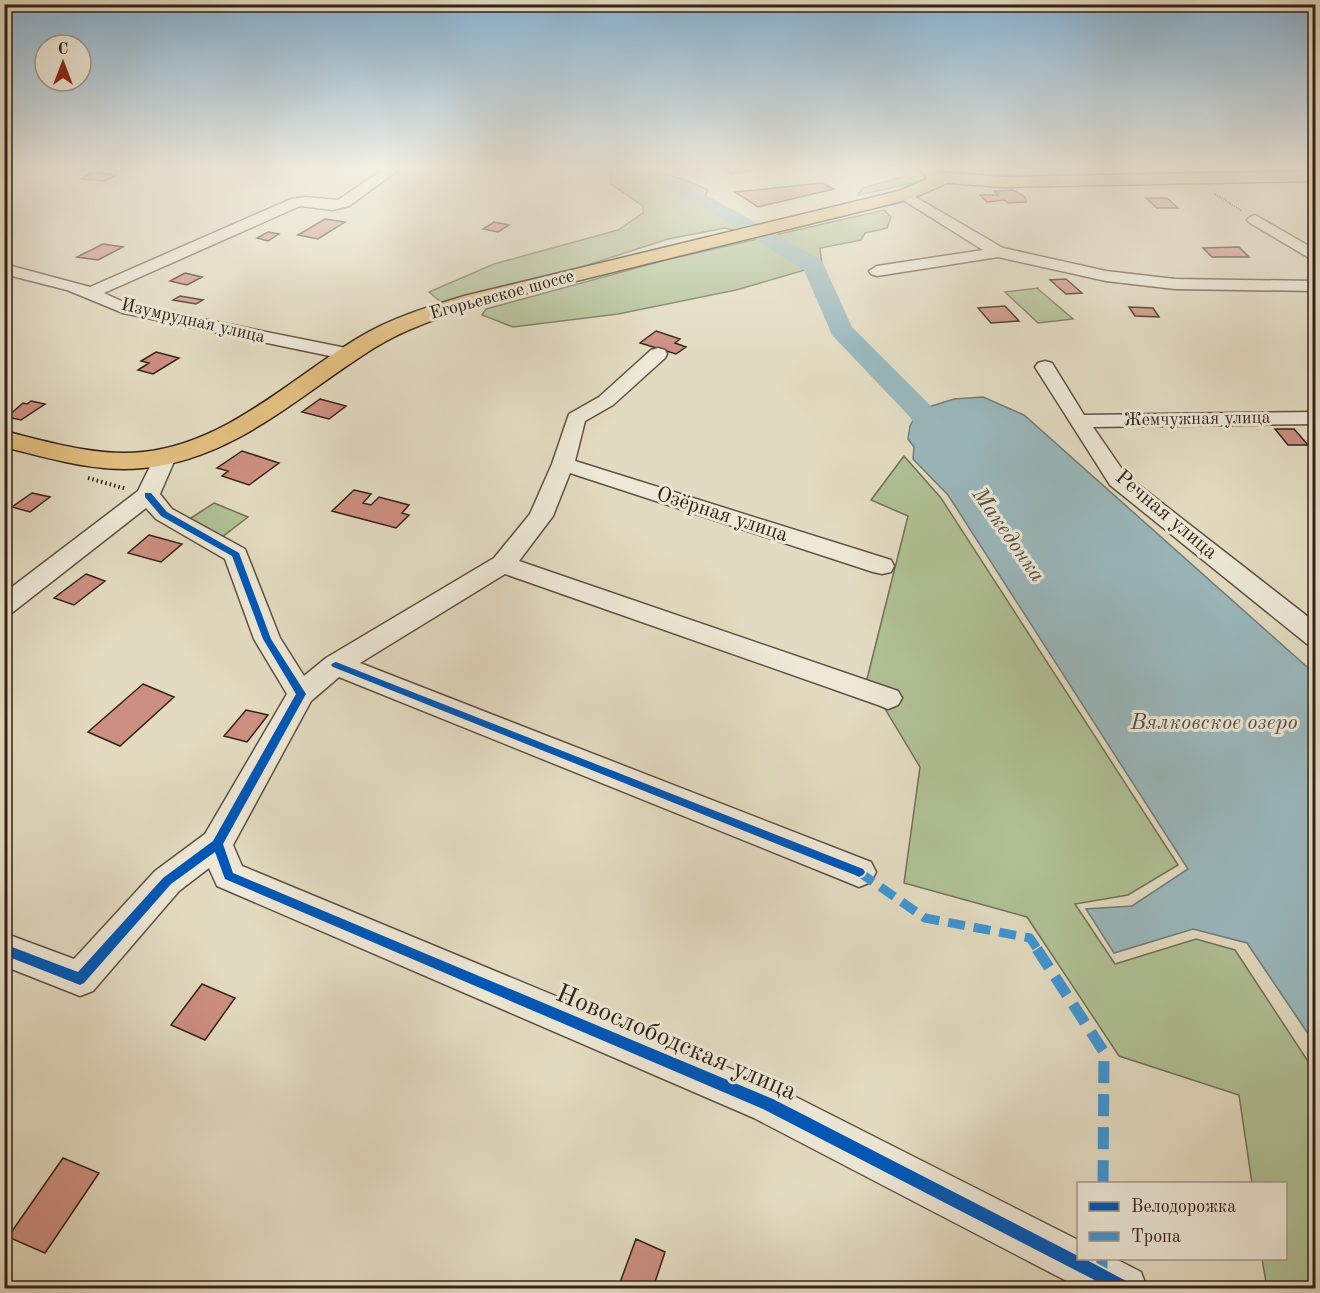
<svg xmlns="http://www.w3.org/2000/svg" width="1320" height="1293" font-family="'Old Standard TT',serif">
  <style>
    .green { fill: #b0c196; stroke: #727156; stroke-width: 1.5 }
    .water { fill: #9ab8bd; stroke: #727c7a; stroke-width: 1.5 }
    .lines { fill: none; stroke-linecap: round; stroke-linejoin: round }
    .river { fill: #9ab8bd; fill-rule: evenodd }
    .building { fill: #cd8f81; stroke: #352116; stroke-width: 1.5 }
    .minor-casing { stroke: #605041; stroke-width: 3 }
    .major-casing { stroke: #352116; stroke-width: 3 }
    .path-far1 { stroke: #352116; stroke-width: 2; stroke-dasharray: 1 1.5; stroke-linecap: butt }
    .path { stroke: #352116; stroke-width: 4; stroke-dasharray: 1.5 3; stroke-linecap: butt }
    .minor { fill: #ede8d7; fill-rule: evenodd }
    .major { fill: #e2be80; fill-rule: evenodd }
    .quiet-far1 { stroke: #3e95d4; stroke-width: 9; stroke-dasharray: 17 9; stroke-linecap: butt }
    .quiet { stroke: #3e95d4; stroke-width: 11; stroke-dasharray: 22 11; stroke-linecap: butt }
    .cycleway-casing { stroke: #ede8d7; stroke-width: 4 }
    .cycleway { fill: #0057b8; fill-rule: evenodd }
    .labels { text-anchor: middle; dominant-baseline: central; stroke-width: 6; stroke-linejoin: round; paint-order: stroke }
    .far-street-label { font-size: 18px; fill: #352116; stroke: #ede8d7 }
    .street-label { font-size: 21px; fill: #352116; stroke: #ede8d7 }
    .water-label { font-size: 22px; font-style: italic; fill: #534e48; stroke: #ede8d7 }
    .near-street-label { font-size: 26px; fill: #352116; stroke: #ede8d7 }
  </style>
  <rect width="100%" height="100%" fill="#e3dbc1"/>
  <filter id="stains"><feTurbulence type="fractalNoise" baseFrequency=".00333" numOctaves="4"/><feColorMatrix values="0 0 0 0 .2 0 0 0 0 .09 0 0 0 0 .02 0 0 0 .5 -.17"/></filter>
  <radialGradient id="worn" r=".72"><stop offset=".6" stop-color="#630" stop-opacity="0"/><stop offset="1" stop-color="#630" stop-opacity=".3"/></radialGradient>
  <path class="green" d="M610,168C643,168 679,175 708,190L701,206L743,228L736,231L725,228L668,239L566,272L442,303L429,292L494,264L618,230L643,213V206L611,184Z
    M933,168H960L964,171L1000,168H1082L1091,171L1075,176L957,179Z
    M906,176L918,182L858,195L863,188Z
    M884,210L891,217L887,228L865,233L861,240L820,248L822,265L736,290L618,314L513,327L482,315L486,309L666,260Z
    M1038,288V289L1073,319L1038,323L1005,292Z
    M904,456L941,498L1178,865L1128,895L1075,904L1115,964L1196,939L1235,950L1315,1072V1288H1267L1262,1259L1286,1258V1184L1252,1183L1239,1095L1119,1056L1027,917L904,883L920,767L867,679L908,516L871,500Z
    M214,503L248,517L222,537L188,520Z"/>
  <path class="water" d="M983,397L1024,415L1315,674V1044L1247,943L1193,929L1114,953L1086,909L1132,906L1188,869L948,495L913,459L914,447L908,439L910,426L919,410L954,399Z"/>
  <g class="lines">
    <path class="river" d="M633,168H656L750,219L822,261L852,327L929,404L964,452L960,458L949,461L938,458L909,416L832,335L804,270L736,227L635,172Z"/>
  </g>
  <path class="building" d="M724,168H744L749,171L731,174Z
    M93,172L117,175L105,181L81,179Z
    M822,183L834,189L758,207L735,192Z
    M1013,190L1025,197L1026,202L1008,203L1004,200L987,202L980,195H998L994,191Z
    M1146,198H1167L1178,208H1157Z
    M325,219L345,222L318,239L298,235Z
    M494,222L509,225L498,232L483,229Z
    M268,232L279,234L268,241L257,238Z
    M103,244L123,247L98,260L77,257Z
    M1239,247L1249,257H1212L1203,248Z
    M185,273L202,277L187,285L170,281Z
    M1066,279L1082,293L1066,294L1050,280Z
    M180,296L203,300L196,304L173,300Z
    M1005,306L1019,321L991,323L978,308Z
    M1129,307L1153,308L1159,317L1135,316Z
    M656,331L680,339L675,343L686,347L676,354L640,343Z
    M156,352L179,358L153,374L138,370L149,363L141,361Z
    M320,399L346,406L329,419L302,412Z
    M31,401L45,404L21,420L7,417L23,403L27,404Z
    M1275,429H1294L1308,445H1288Z
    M242,451L279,463L249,485L222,476L228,471L217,468Z
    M354,490L371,494L363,503L371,505L379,497L409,505L402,513L409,515L396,528L332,511Z
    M32,493L50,497L30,512L12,507Z
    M149,535L182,544L161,562L128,553Z
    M86,574L105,581L74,605L54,598Z
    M143,684L174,697L120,746L88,732Z
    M246,710L268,715L247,742L224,736Z
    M202,984L235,998L205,1040L171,1025Z
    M63,1158L99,1173L45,1253L8,1237Z
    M636,1239L665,1252L653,1288H618Z"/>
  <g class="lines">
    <defs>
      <path id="minor" d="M385,168H401L349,206L333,210L300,206L104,293L128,304L356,350L358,354L356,358L349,360L123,313L67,290L4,274V264L90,287L291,199L306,197L338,200Z
        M905,191L1003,248L1106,271L1175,279L1316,281V291L1175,289L1106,281L998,257L877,276L871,274L869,271L877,266L983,250L900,198L898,195L900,192Z
        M1255,215L1316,250V262L1250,223L1247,220L1250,217Z
        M658,348L665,350L667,354L665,358L613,405L585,421L575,461L891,560L894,566L891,572L882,574L873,572L570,473L553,516L519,561L898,691L902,698L898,705L888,709L878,705L505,574L360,663L871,862L876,872L871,882L859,887L847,882L339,677L311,701L233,845L242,866L782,1090L1078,1240V1258H1114L1141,1272L1147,1288H1080L754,1118L217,886L209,868L179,891L93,991L80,996L4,966V933L74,959L155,871L205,834L287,694L254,639L225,559L156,519L146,508L13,612L4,615V593L138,491L157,452L165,450L173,452L176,457L160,494L172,509L245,549L280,638L304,676L326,658L494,558L530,514L552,464L569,414L599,397L651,350Z
        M1045,361L1052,363L1084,415L1316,412V424L1093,427L1126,475L1316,623V646L1307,644L1110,485L1035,367L1038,363Z"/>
      <path id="major" d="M919,168H935L939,172L1003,177L1316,171V181L1003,187L947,183L911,199L478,305C442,317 406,328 374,348C299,395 235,459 143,468C96,473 49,458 4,447V431C49,442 97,457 143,452C227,443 290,379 358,338C391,318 428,307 464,296L899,191L927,179Z"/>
    </defs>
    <use href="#minor" class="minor-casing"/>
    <use href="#major" class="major-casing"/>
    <path class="path-far1" d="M1215,194L1242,211"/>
    <path class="path" d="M88,478L127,489"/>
    <use href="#minor" class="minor"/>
    <use href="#major" class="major"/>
    <path class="quiet-far1" d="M859,872L925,918L1030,938L1038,950"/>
    <path class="quiet" d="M1037,949L1104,1052L1103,1184
      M1102,1258V1277"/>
    <defs>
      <path id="cycleway" d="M145,493H151L167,512L239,553L271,639L306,694L223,844L233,873L773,1099L1078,1256V1258H1083L1130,1283L1132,1288H1110L763,1109L225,879L215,852L171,884L84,983L80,985L4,955V944L78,972L163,878L213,841L296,694L263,639L232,556L161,516L145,497Z
        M336,662L863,869L865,872L863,875L859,877L855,875L333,667L331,665L333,663Z"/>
    </defs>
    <use href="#cycleway" class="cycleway-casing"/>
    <use href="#cycleway" class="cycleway"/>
  </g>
  <linearGradient id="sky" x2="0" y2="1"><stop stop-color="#89b6d7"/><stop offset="0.48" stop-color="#f2efe3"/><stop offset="1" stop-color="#f2efe3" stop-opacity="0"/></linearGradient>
  <rect width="1320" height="349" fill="url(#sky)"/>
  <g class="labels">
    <g class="far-street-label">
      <text transform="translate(502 295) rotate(-15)">Егорьевское шоссе</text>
      <text transform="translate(193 321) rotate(13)">Изумрудная улица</text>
      <text transform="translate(1197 419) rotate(-1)">Жемчужная улица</text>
    </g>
    <g class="street-label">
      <text transform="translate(722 515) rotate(18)">Озёрная улица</text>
      <text transform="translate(1166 515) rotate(40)">Речная улица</text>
    </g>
    <g class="water-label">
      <text transform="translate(1008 535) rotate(55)">Македонка</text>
      <text x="1214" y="723">Вялковское озеро</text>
    </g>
    <g class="near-street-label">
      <text transform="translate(676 1043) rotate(23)">Новослободская улица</text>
    </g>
  </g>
  <rect width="1320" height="1293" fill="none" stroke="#e3dbc1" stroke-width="24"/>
  <rect x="6" y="6" width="1308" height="1281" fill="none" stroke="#352116" stroke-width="3"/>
  <rect x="12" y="12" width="1296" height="1269" fill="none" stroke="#352116" stroke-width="1.5"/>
  <rect x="1077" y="1182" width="210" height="78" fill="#ede8d7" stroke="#a3988a" stroke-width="1.5"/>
  <rect x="1089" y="1202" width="30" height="9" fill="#0057b8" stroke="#a3988a" stroke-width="1.5"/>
  <text x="1131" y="1212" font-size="18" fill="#352116">Велодорожка</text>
  <rect x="1089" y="1232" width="30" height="9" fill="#3e95d4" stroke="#a3988a" stroke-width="1.5"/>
  <text x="1131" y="1242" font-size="18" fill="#352116">Тропа</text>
  <g transform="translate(63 63)"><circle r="28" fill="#ede8d7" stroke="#a3988a" stroke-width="1.5"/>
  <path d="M0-4.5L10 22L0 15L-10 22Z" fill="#8f2418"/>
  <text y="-9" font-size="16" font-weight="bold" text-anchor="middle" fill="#352116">С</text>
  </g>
  <rect width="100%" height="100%" filter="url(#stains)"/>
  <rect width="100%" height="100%" fill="url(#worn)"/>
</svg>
